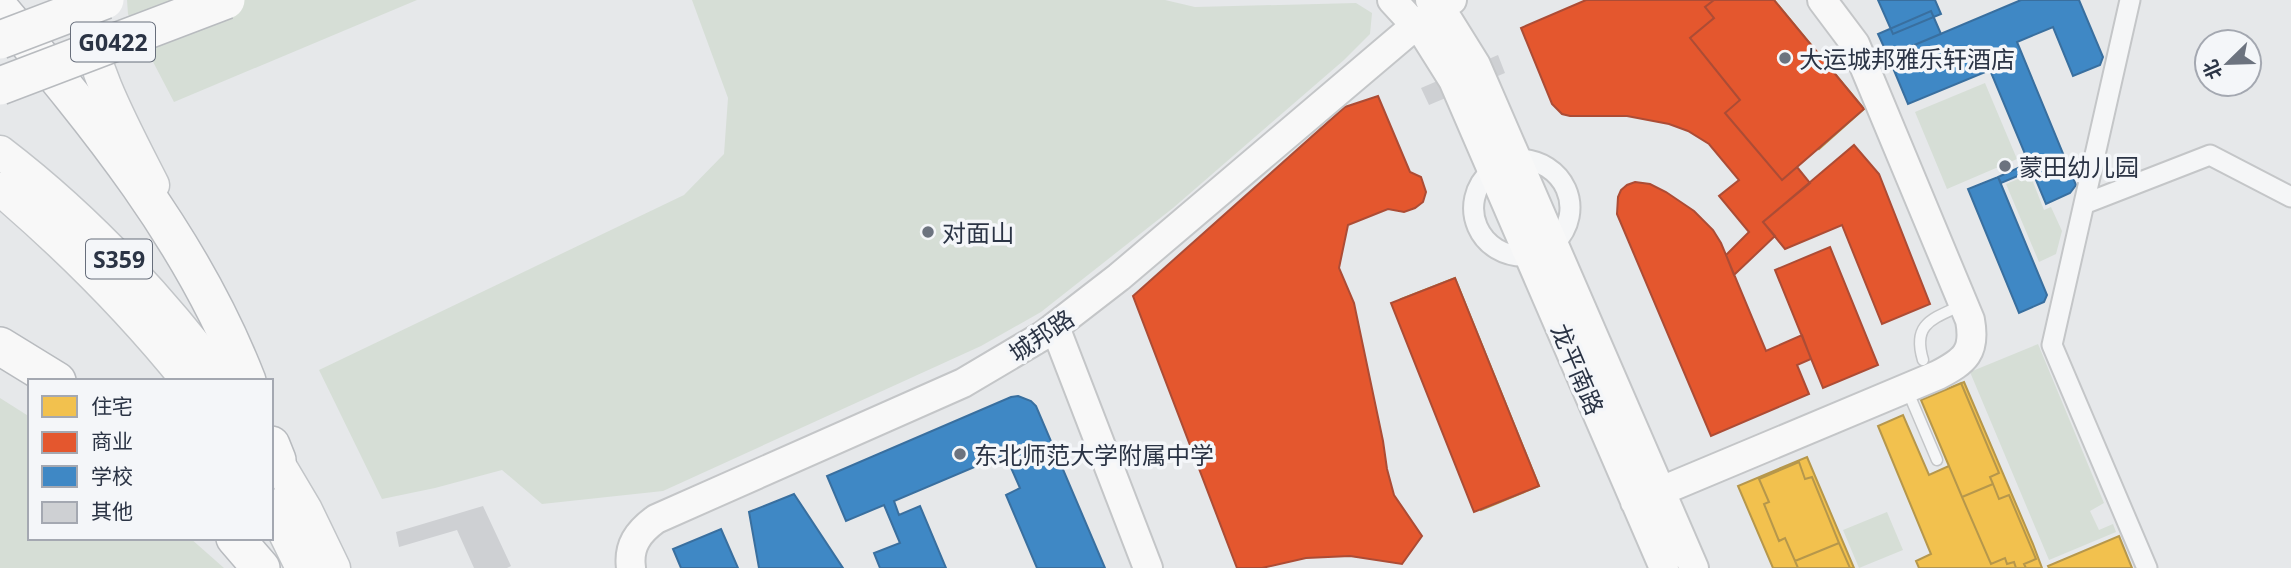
<svg xmlns="http://www.w3.org/2000/svg" width="2291" height="568" font-family="'Open Sans','Noto Sans SC',sans-serif">
  <style>
    .green { fill: #d6ded6 }
    .homes { fill: #f2c14e; stroke: #b6974b; stroke-width: 2 }
    .shops { fill: #e4572e; stroke: #ac4c35; stroke-width: 2 }
    .schools { fill: #3f88c5; stroke: #396f9f; stroke-width: 2 }
    .building { fill: #ced0d3 }
    .lines { fill: none; stroke-linecap: round; stroke-linejoin: round }
    .lane-casing { stroke: #c4c6c8; stroke-width: 13 }
    .street-casing { stroke: #c4c6c8; stroke-width: 23 }
    .secondary-casing { stroke: #c4c6c8; stroke-width: 32 }
    .primary-casing { stroke: #c2c5c8; stroke-width: 35 }
    .highway-casing { stroke: #b8bbbf; stroke-width: 40 }
    .lane { stroke: #f5f6f7; stroke-width: 10 }
    .street { stroke: #f5f6f7; stroke-width: 19 }
    .secondary { stroke: #f8f8f8; stroke-width: 28 }
    .primary { stroke: #f8f8f8; stroke-width: 32 }
    .highway { stroke: #f8f8f8; stroke-width: 37 }
    .highway-bridge-casing { stroke: #b8bbbf; stroke-width: 40; stroke-linecap: butt }
    .highway-bridge { stroke: #f8f8f8; stroke-width: 37 }
    .poi-dot { fill: #6c737f; stroke: #f4f6f9; stroke-width: 2.5 }
    .labels { text-anchor: middle; dominant-baseline: central; stroke-width: 7; stroke-linejoin: round; paint-order: stroke }
    .shield { fill: #f4f6f9; stroke: #676e7b; stroke-width: 2 }
    .shield-label { font-size: 23px; font-weight: bold; fill: #2b3445 }
    .poi-label { font-size: 24px; fill: #2b3445; stroke: #f4f6f9; text-anchor: start }
    .street-label { font-size: 24px; fill: #2b3445; stroke: #f4f6f9 }
  </style>
  <rect width="100%" height="100%" fill="#e6e8ea"/>
  <path class="green" d="M127,0H417L174,102L128,14Z
    M692,0H1165L1195,7L1356,3L1372,13L1370,34L1344,60L1173,208L1041,312L981,346L663,491L542,504L502,470L435,488L382,499L319,370L684,195L724,154L728,98Z
    M1985,83L2017,159L1947,189L1915,112Z
    M2030,174L2044,210L2051,207L2062,231L2056,254L2039,262L2006,184Z
    M2038,344L2104,503L2090,511L2099,530L2113,524L2116,532L2049,560L1970,372Z
    M0,398L30,417V538H190L224,568H0Z
    M1887,512L1903,550L1859,568L1843,530Z"/>
  <path class="homes" d="M1714,0H1774L1864,109L1819,149L1705,7Z
    M1455,278L1539,486L1481,510L1469,481L1500,468L1494,454L1473,463L1464,438L1486,429L1455,350L1432,360L1423,335L1448,325L1443,313L1411,326L1401,299Z
    M1964,382L2033,544L2042,568H1919L1916,561L1931,554L1878,426L1903,415L1929,475L1949,466L1921,400Z
    M1961,383L1999,473L1990,477L1993,484L1962,497L1921,400Z
    M1807,457L1854,568H1773L1738,486Z
    M1799,462L1805,479L1812,477L1839,543L1795,561L1785,538L1779,541L1764,504L1769,502L1759,479Z
    M1993,484L1999,499L2009,495L2036,559L2024,564L2026,568H2016L2014,562L2007,564L2005,558L1991,564L1962,497Z
    M2119,536L2132,568H2049L2048,566Z
    M1839,543L1850,568H1798L1795,561Z"/>
  <path class="shops" d="M1586,0H1774L1864,109L1797,167L1810,183L1763,222L1775,236L1734,275L1726,255L1749,232L1719,196L1739,180L1709,144L1688,131L1669,124L1627,116H1570L1562,114L1552,104L1521,28Z
    M1714,0H1774L1864,109L1782,180L1725,113L1740,100L1690,38L1714,18L1705,7Z
    M1378,96L1410,172L1421,177L1426,192L1423,202L1415,208L1404,212L1388,209L1348,225L1339,268L1354,303L1383,441L1387,469L1394,495L1422,536L1402,564L1350,556L1306,558L1262,568H1237L1133,296L1345,107Z
    M1854,145L1879,174L1930,304L1882,324L1842,225L1785,249L1763,222Z
    M1635,182L1650,184L1666,192L1694,211L1713,230L1721,243L1766,351L1802,335L1811,359L1797,365L1809,394L1711,436L1617,214L1618,197L1621,190L1627,185Z
    M1830,247L1878,365L1823,388L1775,270Z
    M1455,278L1539,486L1474,512L1391,303Z"/>
  <path class="schools" d="M1878,0H1935L1941,14L1893,34Z
    M2021,0H2079L2103,57L2100,65L2073,76L2053,27L2017,42L2076,185L2070,193L2046,204L1990,70L1908,104L1888,56Z
    M1931,11L1941,34L1888,56L1878,34Z
    M2029,163L2032,170L2001,183L1998,177Z
    M1998,177L2047,295L2044,302L2019,313L1968,189Z
    M1018,396L1031,401L1036,406L1105,568H1037L1006,495L1020,488L1005,454L894,501L899,515L920,506L946,568H880L874,553L900,543L884,505L846,521L827,476L1011,397Z
    M794,494L843,568H759L749,512Z
    M721,529L738,568H681L673,549Z"/>
  <path class="building" d="M1498,55L1505,73L1429,105L1421,88Z
    M483,506L511,566L507,568H474L457,530L399,547L396,532Z"/>
  <g class="lines">
    <defs>
      <path id="lane" d="M1923,360C1912,324 1932,319 1960,306
        M1908,392L1937,460"/>
      <path id="street" d="M2130,0L2052,345L2147,568
        M1517,159C1564,159 1588,210 1554,244
        M1492,170C1454,203 1479,260 1529,256
        M2084,204L2210,155L2291,197"/>
      <path id="secondary" d="M1392,0L1426,37L1453,80L1664,568
        M1430,0L1448,20L1476,65L1694,568
        M1055,327L1148,568
        M1635,502L1938,375C1965,361 1976,352 1970,320L1855,44L1822,0
        M631,568C628,546 638,532 656,519L963,383L1044,335L1119,277L1416,25L1452,0"/>
      <path id="primary" d="M81,0C90,67 123,126 153,185
        M0,152C85,217 159,296 223,381
        M0,189C69,248 131,310 188,381
        M271,451L306,510L334,568
        M271,505L302,568"/>
      <path id="highway" d="M0,9C97,124 192,239 247,381
        M0,346L57,381
        M271,445L277,460
        M235,538L261,568"/>
    </defs>
    <use href="#lane" class="lane-casing"/>
    <use href="#street" class="street-casing"/>
    <use href="#secondary" class="secondary-casing"/>
    <use href="#primary" class="primary-casing"/>
    <use href="#highway" class="highway-casing"/>
    <use href="#lane" class="lane"/>
    <use href="#street" class="street"/>
    <use href="#secondary" class="secondary"/>
    <use href="#primary" class="primary"/>
    <use href="#highway" class="highway"/>
    <defs>
      <path id="highway-bridge" d="M0,40L105,0
        M0,86L226,0"/>
    </defs>
    <use href="#highway-bridge" class="highway-bridge-casing"/>
    <use href="#highway-bridge" class="highway-bridge"/>
  </g>
  <g class="poi-dot">
    <circle cx="1785" cy="58" r="7"/>
    <circle cx="2005" cy="166" r="7"/>
    <circle cx="928" cy="232" r="7"/>
    <circle cx="960" cy="454" r="7"/>
  </g>
  <g class="labels">
    <g class="shield">
      <rect x="71" y="22.5" width="84" height="39" rx="5"/>
      <rect x="86" y="239.5" width="66" height="39" rx="5"/>
    </g>
    <g class="shield-label">
      <text x="113" y="42">G0422</text>
      <text x="119" y="259">S359</text>
    </g>
    <g class="poi-label">
      <text x="1799" y="58">大运城邦雅乐轩酒店</text>
      <text x="2019" y="166">蒙田幼儿园</text>
      <text x="942" y="232">对面山</text>
      <text x="974" y="454">东北师范大学附属中学</text>
    </g>
    <g class="street-label">
      <text transform="translate(1041 335) rotate(-34)">城邦路</text>
      <text transform="translate(1578 369) rotate(67)">龙平南路</text>
    </g>
  </g>
  <rect x="28" y="379" width="245" height="161" fill="#f4f6f9" stroke="#a4a8b1" stroke-width="2"/>
  <rect x="42" y="396" width="35" height="21" fill="#f2c14e" stroke="#a4a8b1" stroke-width="2"/>
  <text x="91" y="414" font-size="21" fill="#2b3445">住宅</text>
  <rect x="42" y="432" width="35" height="21" fill="#e4572e" stroke="#a4a8b1" stroke-width="2"/>
  <text x="91" y="449" font-size="21" fill="#2b3445">商业</text>
  <rect x="42" y="466" width="35" height="21" fill="#3f88c5" stroke="#a4a8b1" stroke-width="2"/>
  <text x="91" y="484" font-size="21" fill="#2b3445">学校</text>
  <rect x="42" y="502" width="35" height="21" fill="#ced0d3" stroke="#a4a8b1" stroke-width="2"/>
  <text x="91" y="519" font-size="21" fill="#2b3445">其他</text>
  <g transform="translate(2228 63) rotate(247)"><circle r="33" fill="#f4f6f9" stroke="#a4a8b1" stroke-width="2"/>
  <path d="M0-5L12 26L0 18L-12 26Z" fill="#6c737f"/>
  <text y="-10" font-size="19" font-weight="bold" text-anchor="middle" fill="#2b3445">北</text>
  </g>
</svg>
